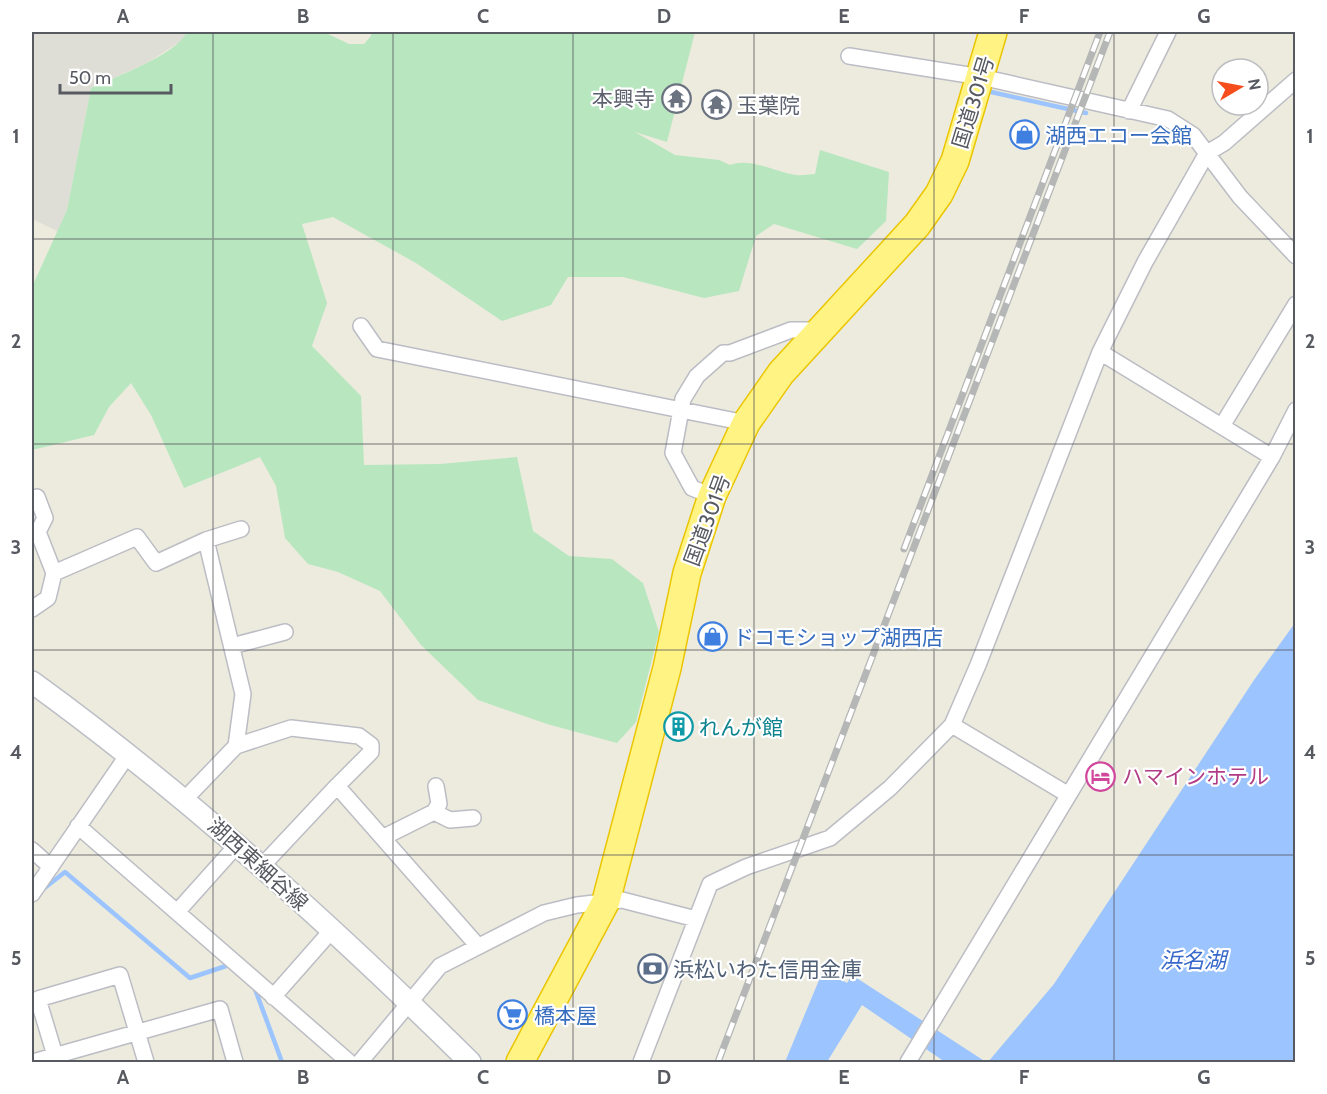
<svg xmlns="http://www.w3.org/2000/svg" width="1327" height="1094" font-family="Cabin,'Noto Sans JP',sans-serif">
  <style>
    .industrial { fill: #dfded6 }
    .green { fill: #b8e7bf }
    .water { fill: #9cc4ff }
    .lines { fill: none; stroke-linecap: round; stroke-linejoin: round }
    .stream { stroke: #9cc4ff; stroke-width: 4.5 }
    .street-casing { stroke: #bcbdc4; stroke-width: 18 }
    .secondary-casing { stroke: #bcbec6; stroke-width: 24 }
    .highway-casing { stroke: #ebc500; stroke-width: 30 }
    .street { stroke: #fff; stroke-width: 15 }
    .secondary { stroke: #fff; stroke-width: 21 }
    .highway { stroke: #fff383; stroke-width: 27 }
    .rail-casing { stroke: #b5b6b6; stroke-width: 7 }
    .rail { stroke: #fff; stroke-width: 4.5; stroke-dasharray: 14; stroke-linecap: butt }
    .grid { fill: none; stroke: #585a61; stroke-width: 1.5; stroke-opacity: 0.55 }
    .labels { text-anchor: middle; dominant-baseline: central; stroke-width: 4.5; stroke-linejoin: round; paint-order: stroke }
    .worship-label { font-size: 21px; fill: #5b616d; stroke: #fff; text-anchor: end }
    .street-label { font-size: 21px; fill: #585a61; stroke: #fff }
    .shop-label { font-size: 21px; fill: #366cbe; stroke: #fff; text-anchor: start }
    .culture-label { font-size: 21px; fill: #0d838f; stroke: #fff; text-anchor: start }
    .hotel-label { font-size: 21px; fill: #b23c85; stroke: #fff; text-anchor: start }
    .service-label { font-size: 21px; fill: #4e5e75; stroke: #fff; text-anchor: start }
    .water-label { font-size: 22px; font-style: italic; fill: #3768ca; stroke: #fff }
    .neatline { fill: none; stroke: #585a61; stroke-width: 2 }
    .grid-label { font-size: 20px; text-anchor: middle; font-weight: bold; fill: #585a61 }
  </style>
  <rect width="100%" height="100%" fill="#ecebde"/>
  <path class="industrial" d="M32,32H187L184,39L147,63L91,88L67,210L59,232L32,219Z"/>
  <path class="green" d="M187,32H324L349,44H364L371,36V32H695L667,142L635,132L675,155L719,160L730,165C749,157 776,172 796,175C802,176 809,174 815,174L820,150L889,172L886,221L857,249L774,224L756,236L739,291L704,298L623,277H568L551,305L502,321L416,263L333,217L302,224L327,303L312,346L361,396L364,465L440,464L517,457L533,531L569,556L612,559L643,583L659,632L636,722L617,743L547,724L478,700L421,645L380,591L338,572L308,564L285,538L276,486L260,457L184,488L151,415L131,383L109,407L94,435L32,450V287L67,210L91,88C115,77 176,55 187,32Z"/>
  <path class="water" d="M1295,623V1062H988L1054,984L1254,680Z
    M824,968L847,983L852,975L986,1062H945L862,1005L827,1062H785Z"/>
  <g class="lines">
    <path class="stream" d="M991,92L1086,113
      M42,890L65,872L190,978L229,965
      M255,989L282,1062"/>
    <defs>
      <path id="street" d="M849,56L981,77L1168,119L1193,135L1240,197L1296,256
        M1129,111L1168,32
        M361,326L377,349L746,423
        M1100,352L1272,457
        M1222,426L1296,304
        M712,496L692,488L673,453L683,399L697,376L723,353H730L791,330H818
        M37,497L45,518L38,532L54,573
        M206,540L241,529
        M32,609L48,598L54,573L137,537L156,563L206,540L243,694L236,746
        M232,646L285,632
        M952,725L1067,794
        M185,799L236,746L291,728L359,736L371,745V752L337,786
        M434,812L439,804L436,786
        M78,826L349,1062
        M384,837L434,812L450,820L473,818
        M32,850L51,867
        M261,867L337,786L477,945
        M32,894L127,756
        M177,912L237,845
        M273,997L332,930
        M33,1062L220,1009L235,1062
        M57,1062L38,999L120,975L146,1062
        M360,1062L440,966L544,913L577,905L622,900L696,919
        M641,1062L710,884L746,867L830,838L890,788L952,725L978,665L1100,352L1145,262L1207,153L1224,143L1296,80
        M908,1062L1272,457L1296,410"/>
      <path id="secondary" d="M32,682C189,796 332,926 470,1062"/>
      <path id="highway" d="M520,1062L606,901L667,668L687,573L712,496L746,423L781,373L917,225L939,194L955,161L993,32"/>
    </defs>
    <use href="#street" class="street-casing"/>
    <use href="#secondary" class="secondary-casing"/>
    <use href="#highway" class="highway-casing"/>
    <use href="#street" class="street"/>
    <use href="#secondary" class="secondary"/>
    <use href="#highway" class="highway"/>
    <defs>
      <path id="rail" d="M904,549L1100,32
        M718,1062L1110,32"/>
    </defs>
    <use href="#rail" class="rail-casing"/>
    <use href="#rail" class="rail"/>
  </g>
  <path class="grid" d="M213,32V1062M393,32V1062M573,32V1062M754,32V1062M934,32V1062M1114,32V1062M32,239H1296M32,444H1296M32,650H1296M32,855H1296"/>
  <defs>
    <symbol id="temple-ring" viewBox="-11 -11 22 22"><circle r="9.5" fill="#fff" stroke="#6b7280" stroke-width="1.5"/><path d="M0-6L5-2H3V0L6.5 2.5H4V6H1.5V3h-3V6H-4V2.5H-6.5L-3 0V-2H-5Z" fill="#6b7280"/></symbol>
    <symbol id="shop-ring" viewBox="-11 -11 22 22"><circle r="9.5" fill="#fff" stroke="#3f7fe0" stroke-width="1.5"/><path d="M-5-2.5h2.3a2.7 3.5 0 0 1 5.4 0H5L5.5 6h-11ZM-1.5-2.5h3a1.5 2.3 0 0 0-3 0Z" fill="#3f7fe0"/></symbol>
    <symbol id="building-ring" viewBox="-11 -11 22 22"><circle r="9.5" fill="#fff" stroke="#0f9aa8" stroke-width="1.5"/><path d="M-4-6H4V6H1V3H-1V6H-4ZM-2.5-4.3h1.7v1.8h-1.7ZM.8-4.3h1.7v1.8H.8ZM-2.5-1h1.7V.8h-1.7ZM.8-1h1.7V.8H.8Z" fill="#0f9aa8"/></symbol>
    <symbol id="hotel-ring" viewBox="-11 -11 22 22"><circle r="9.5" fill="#fff" stroke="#d1479c" stroke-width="1.5"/><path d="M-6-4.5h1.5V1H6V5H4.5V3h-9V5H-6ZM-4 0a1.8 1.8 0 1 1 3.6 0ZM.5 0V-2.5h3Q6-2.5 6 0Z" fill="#d1479c"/></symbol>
    <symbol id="bank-ring" viewBox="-11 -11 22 22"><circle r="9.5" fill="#fff" stroke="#5c6f8a" stroke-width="1.5"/><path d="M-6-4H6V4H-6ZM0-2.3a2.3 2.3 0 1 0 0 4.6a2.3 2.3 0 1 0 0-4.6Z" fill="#5c6f8a"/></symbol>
    <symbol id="supermarket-ring" viewBox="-11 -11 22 22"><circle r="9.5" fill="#fff" stroke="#3f7fe0" stroke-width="1.5"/><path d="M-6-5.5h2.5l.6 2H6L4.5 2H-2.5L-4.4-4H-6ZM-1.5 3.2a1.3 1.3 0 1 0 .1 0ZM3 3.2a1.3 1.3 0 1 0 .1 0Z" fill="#3f7fe0"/></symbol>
  </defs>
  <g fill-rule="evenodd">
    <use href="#temple-ring" x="660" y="82" width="33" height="33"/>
    <use href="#temple-ring" x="700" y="88" width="33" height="33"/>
    <use href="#shop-ring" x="1008" y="118" width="33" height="33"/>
    <use href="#shop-ring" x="696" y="620" width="33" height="33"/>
    <use href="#building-ring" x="662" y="710" width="33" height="33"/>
    <use href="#hotel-ring" x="1084" y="760" width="33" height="33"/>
    <use href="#bank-ring" x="636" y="952" width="33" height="33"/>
    <use href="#supermarket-ring" x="496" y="998" width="33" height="33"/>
  </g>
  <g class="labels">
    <g class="worship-label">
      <text x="655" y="98">本興寺</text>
      <text x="737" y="105" text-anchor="start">玉葉院</text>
    </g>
    <g class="street-label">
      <text transform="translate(973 102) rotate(-73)">国道301号</text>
      <text transform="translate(707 520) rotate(-70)">国道301号</text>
      <text transform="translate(258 864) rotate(42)">湖西東細谷線</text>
    </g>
    <g class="shop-label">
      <text x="1045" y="135">湖西エコー会館</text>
      <text x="733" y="637">ドコモショップ湖西店</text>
      <text x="534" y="1015">橋本屋</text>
    </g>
    <g class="culture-label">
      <text x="699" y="727">れんが館</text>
    </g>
    <g class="hotel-label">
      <text x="1122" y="776">ハマインホテル</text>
    </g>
    <g class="service-label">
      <text x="673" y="969">浜松いわた信用金庫</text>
    </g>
    <g class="water-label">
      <text x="1193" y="960">浜名湖</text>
    </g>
  </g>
  <rect width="1327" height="1094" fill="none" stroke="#ffffff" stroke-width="66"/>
  <g transform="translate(1240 87) rotate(80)"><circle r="28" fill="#ffffff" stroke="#bcbdc0" stroke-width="1.5"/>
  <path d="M0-4.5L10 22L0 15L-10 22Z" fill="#f54e1c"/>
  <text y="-9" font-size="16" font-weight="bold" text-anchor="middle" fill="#585a61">N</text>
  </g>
  <path d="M60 84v9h111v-9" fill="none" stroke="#585a61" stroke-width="3"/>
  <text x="69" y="84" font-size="18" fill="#585a61" stroke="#ffffff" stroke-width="4.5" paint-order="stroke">50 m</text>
  <rect x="33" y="33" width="1261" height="1028" class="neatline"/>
  <g class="grid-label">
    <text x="123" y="23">A</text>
    <text x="303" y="23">B</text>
    <text x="483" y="23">C</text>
    <text x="664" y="23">D</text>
    <text x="844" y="23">E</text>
    <text x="1024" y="23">F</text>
    <text x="1204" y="23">G</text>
    <text x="16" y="143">1</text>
    <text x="1310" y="143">1</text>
    <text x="16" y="348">2</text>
    <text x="1310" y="348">2</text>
    <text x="16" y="554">3</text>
    <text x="1310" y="554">3</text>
    <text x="16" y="759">4</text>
    <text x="1310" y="759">4</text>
    <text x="16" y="965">5</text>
    <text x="1310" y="965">5</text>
    <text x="123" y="1084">A</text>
    <text x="303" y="1084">B</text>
    <text x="483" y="1084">C</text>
    <text x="664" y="1084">D</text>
    <text x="844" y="1084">E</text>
    <text x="1024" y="1084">F</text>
    <text x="1204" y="1084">G</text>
  </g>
</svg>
